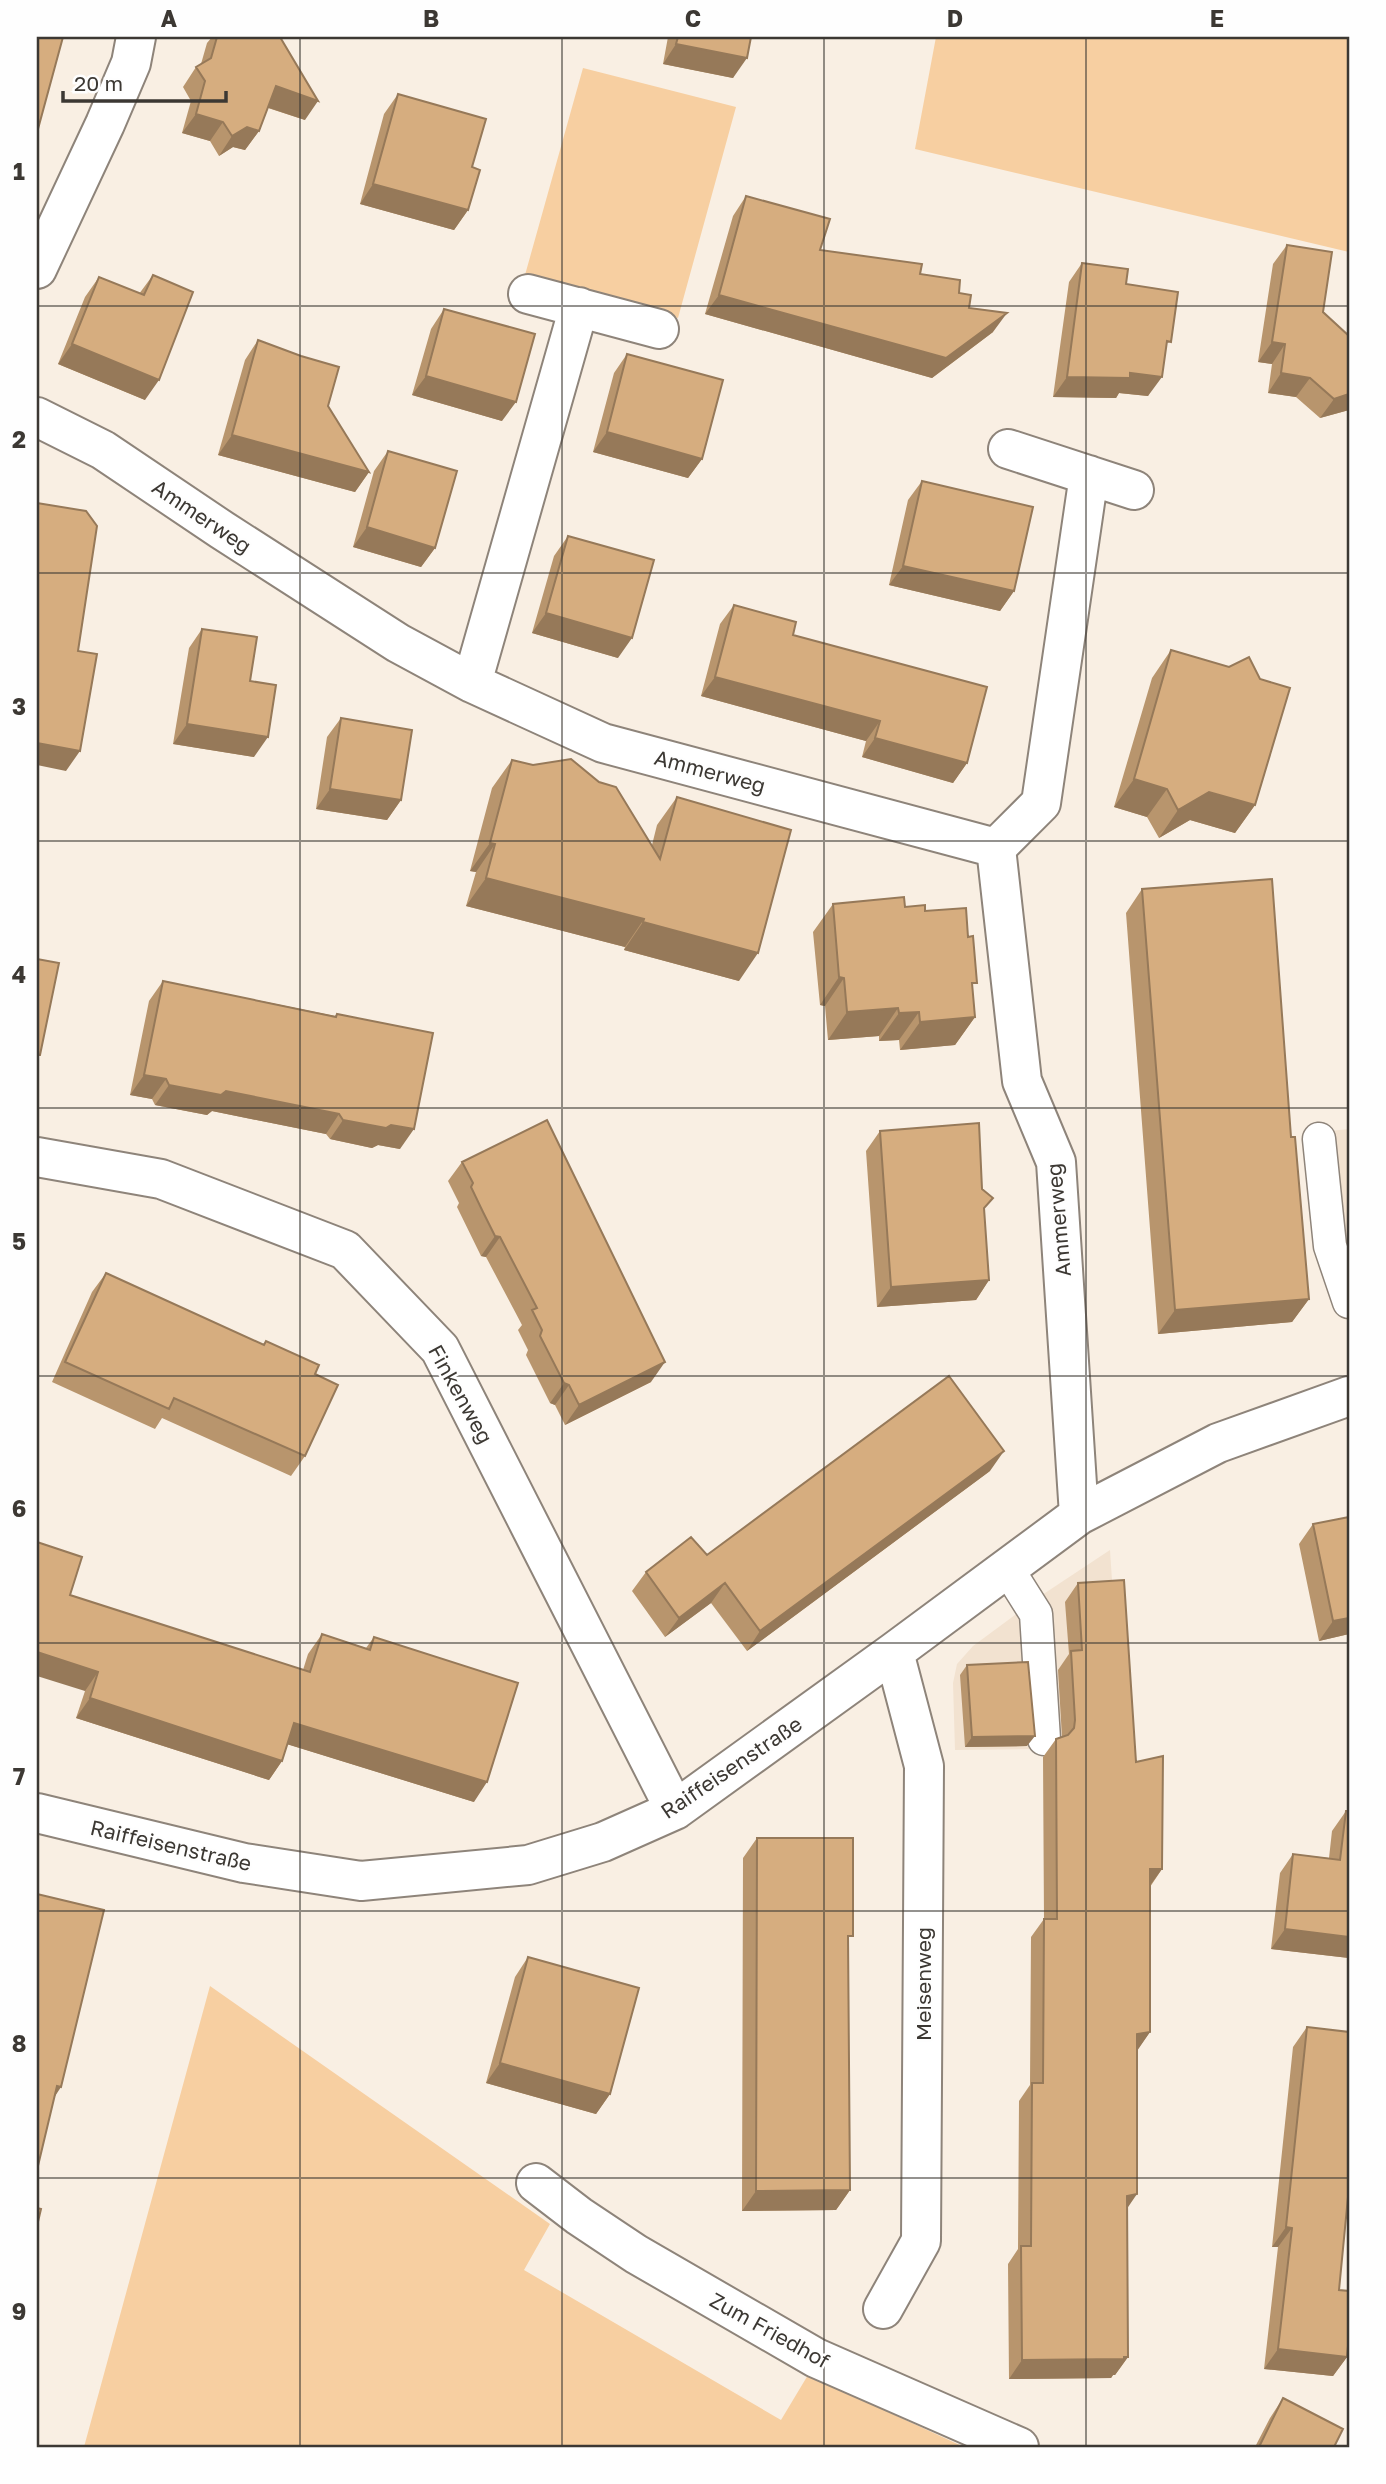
<svg xmlns="http://www.w3.org/2000/svg" width="1386" height="2484" font-family="'Golos Text',sans-serif">
  <style>
    .built { fill: #f2e2d0 }
    .green { fill: #f7cfa1 }
    .lines { fill: none; stroke-linecap: round; stroke-linejoin: round }
    .lane-casing { stroke: #8e847a; stroke-width: 35 }
    .street-casing { stroke: #8e847a; stroke-width: 42 }
    .lane { stroke: #fff; stroke-width: 32 }
    .street { stroke: #fff; stroke-width: 38 }
    .wall { fill: #b8956d }
    .shaded-wall { fill: #967959 }
    .building { fill: #d6ad7f; stroke: #967959; stroke-width: 2 }
    .grid { fill: none; stroke: #3c3833; stroke-width: 2; stroke-opacity: 0.55 }
    .labels { text-anchor: middle; dominant-baseline: central; stroke-width: 5; stroke-linejoin: round; paint-order: stroke }
    .street-label { font-size: 21px; fill: #3c3833; stroke: #fefefe }
    .neatline { fill: none; stroke: #3c3833; stroke-width: 2.5 }
    .grid-label { font-size: 23px; text-anchor: middle; font-weight: bold; fill: #3c3833 }
  </style>
  <rect width="100%" height="100%" fill="#f9efe3"/>
  <path class="built" d="M1349,1129V1268L1339,1243L1330,1131Z
    M1110,1550L1123,1748L955,1750L953,1683L957,1664L973,1646L1042,1595Z"/>
  <path class="green" d="M936,37H1349V252L915,149Z
    M583,68L736,107L678,318L525,275Z
    M210,1986L550,2224L524,2270L781,2420L808,2375L964,2447H84Z"/>
  <g class="lines">
    <defs>
      <path id="lane" d="M1319,1139L1330,1246L1349,1302
        M1007,1568L1036,1614L1044,1739"/>
      <path id="street" d="M37,269L105,124L131,63L136,37
        M528,294L659,329
        M37,417L103,450L222,530L398,643L472,683L603,743L996,848L1022,1081L1056,1162L1079,1515
        M1008,449L1134,490
        M472,683L579,307
        M996,848L1041,803L1089,475
        M37,1157L161,1179L345,1250L440,1349L675,1810
        M37,1813L244,1863L361,1881L528,1865L603,1842L675,1810L894,1652L1079,1515L1218,1443L1349,1396
        M536,2183L579,2216L636,2254L816,2358L1019,2447
        M883,2309L921,2241L924,1766L894,1652"/>
    </defs>
    <use href="#lane" class="lane-casing"/>
    <use href="#street" class="street-casing"/>
    <use href="#lane" class="lane"/>
    <use href="#street" class="street"/>
  </g>
  <path class="wall" d="M212,37H280L305,120L268,108L259,131L245,150L233,147L219,156L210,141L182,133L191,101L183,87L196,67L201,64L207,43Z
    M668,37H751L733,78L663,64Z
    M398,94L472,167L468,210L454,230L360,204L384,114Z
    M746,196L820,250L920,274L959,293L969,308L993,332L932,378L705,314L733,216Z
    M1287,245L1349,410L1320,418L1296,397L1268,393L1272,364L1258,362L1273,264Z
    M1082,263L1166,349L1148,396L1119,393L1116,398L1053,397L1069,282Z
    M153,275L145,400L58,364L85,297L99,277L139,294Z
    M444,309L502,421L412,395L431,329Z
    M258,340L328,406L369,472L355,492L218,455L245,360Z
    M627,354L702,459L688,478L593,452L614,373Z
    M388,451L435,548L421,567L353,547L374,471Z
    M922,481L1014,591L1000,611L889,585L908,500Z
    M568,536L618,658L532,633L554,556Z
    M734,605L793,635L967,763L953,783L862,757L866,741L701,696L720,624Z
    M202,629L250,681L254,757L173,744L189,648Z
    M1171,650L1255,805L1235,833L1190,820L1159,838L1147,817L1114,807L1152,678Z
    M341,718L401,800L387,820L316,809L327,737Z
    M512,760L652,845L657,825L677,797L739,981L624,950L625,947L466,906L476,872L470,871L492,788Z
    M1142,889L1309,1299L1292,1322L1158,1334L1126,913Z
    M833,904L905,907L925,911L972,989L975,1017L955,1045L900,1050L899,1040L879,1041V1036L828,1040L825,1006L820,1005L813,932Z
    M163,981L335,1016L337,1014L400,1149L378,1145L372,1148L330,1139L326,1134L212,1111L207,1115L155,1105L152,1099L130,1095L149,1001Z
    M880,1131L982,1189L989,1280L976,1300L877,1307L866,1151Z
    M462,1162L651,1382L565,1425L555,1405L550,1403L526,1355L528,1350L518,1330L522,1325L486,1257L481,1256L457,1207L459,1203L448,1181Z
    M106,1273L263,1345L266,1341L315,1374L305,1456L291,1476L162,1418L155,1429L52,1382L92,1292Z
    M990,1471L747,1651L711,1603L665,1637L632,1591L646,1572L707,1555Z
    M1313,1524L1349,1634L1319,1641L1299,1544Z
    M1078,1583L1136,1762L1162,1869L1150,1887V2032L1137,2050L1127,2209L1128,2357L1115,2375H1113L1111,2378L1009,2379L1008,2264L1018,2249L1019,2101L1030,2085L1031,1937L1044,1919L1043,1757L1056,1739L1062,1737L1058,1670L1069,1654L1065,1602Z
    M70,1595L303,1670L308,1654L322,1634L366,1648L374,1637L474,1802L287,1744L282,1761L269,1780L76,1718L85,1691Z
    M967,1665L1027,1746L965,1747L960,1675Z
    M1346,1811L1349,1958L1271,1949L1280,1873L1293,1854L1329,1858L1332,1831Z
    M757,1838L850,2190L836,2210L742,2211L743,1858Z
    M528,1957L610,2094L596,2114L486,2083L515,1977Z
    M1307,2027L1345,2218L1339,2290L1347,2357L1333,2376L1264,2369L1278,2247H1272L1293,2047Z
    M1283,2398L1334,2447H1255L1270,2418Z"/>
  <path class="shaded-wall" d="M676,44L747,58L733,78L663,64Z
    M276,86L318,101L305,120L263,106Z
    M196,114L223,122L210,141L182,133Z
    M247,127L259,131L245,150L233,147L219,156L232,136Z
    M373,184L468,210L454,230L360,204Z
    M719,295L1007,313L993,332L932,378L705,314Z
    M1272,342L1285,344L1272,364L1258,362Z
    M72,344L159,380L145,400L58,364Z
    M1130,373L1162,377L1148,396L1119,393L1116,398L1053,397L1067,377Z
    M1281,373L1310,378L1296,397L1268,393Z
    M426,376L516,402L502,421L412,395Z
    M1349,394V410L1320,418L1334,399Z
    M607,432L702,459L688,478L593,452Z
    M232,435L369,472L355,492L218,455Z
    M367,527L435,548L421,567L353,547Z
    M903,566L1014,591L1000,611L889,585Z
    M546,613L632,638L618,658L532,633Z
    M715,677L880,721L866,741L701,696Z
    M187,724L268,737L254,757L173,744Z
    M875,738L967,763L953,783L862,757Z
    M37,743L80,751L66,771L37,765Z
    M1134,779L1167,789L1147,817L1114,807Z
    M330,789L401,800L387,820L316,809Z
    M1209,792L1255,805L1235,833L1190,820L1159,838L1178,810Z
    M490,843L495,844L476,872L470,871Z
    M486,878L644,919L625,947L466,906Z
    M643,922L758,953L739,981L624,950Z
    M839,977L844,978L825,1006L820,1005Z
    M898,1008L879,1036L828,1040L847,1012Z
    M919,1012L899,1040L879,1041L899,1013Z
    M975,1017L955,1045L900,1050L920,1022Z
    M144,1075L166,1079L152,1099L130,1095Z
    M169,1085L226,1091L339,1114L326,1134L212,1111L207,1115L155,1105Z
    M343,1120L391,1125L414,1129L400,1149L378,1145L372,1148L330,1139Z
    M495,1236L500,1237L486,1257L481,1256Z
    M989,1280L976,1300L877,1307L891,1287Z
    M1309,1299L1292,1322L1158,1334L1175,1310Z
    M665,1362L651,1382L565,1425L579,1405Z
    M564,1383L569,1385L555,1405L550,1403Z
    M1004,1451L990,1471L747,1651L760,1631Z
    M725,1583L711,1603L665,1637L679,1618Z
    M1349,1618V1634L1319,1641L1333,1621Z
    M37,1652L98,1672L85,1691L37,1676Z
    M90,1698L282,1761L269,1780L76,1718Z
    M294,1723L487,1782L474,1802L280,1742Z
    M1035,1736L1027,1746L965,1747L972,1737Z
    M1150,1869H1162L1149,1887Z
    M1285,1929L1349,1937V1958L1271,1949Z
    M1150,2032L1137,2051V2034Z
    M500,2063L610,2094L596,2114L486,2083Z
    M57,2086L61,2087L48,2107Z
    M850,2190L836,2210L742,2211L756,2191Z
    M1137,2194L1124,2213L1127,2196Z
    M1348,2197H1349V2219L1334,2217Z
    M1286,2227L1292,2228L1278,2247H1272Z
    M1278,2349L1347,2357L1333,2376L1264,2369Z
    M1128,2357L1115,2375H1113L1111,2378L1009,2379L1022,2360Z"/>
  <path class="building" d="M37,37H63L38,129H37Z
    M217,37H280L318,101L276,86L259,131L247,127L232,136L223,122L196,114L205,81L196,67L211,58Z
    M678,37H751L747,58L676,44Z
    M398,94L486,119L472,167L480,170L468,210L373,184Z
    M746,196L830,219L820,250L922,264L920,274L960,280L959,293L971,295L969,308L1007,313L946,358L719,295Z
    M1287,245L1332,252L1323,312L1349,336V394L1334,399L1310,378L1281,373L1285,344L1272,342Z
    M1082,263L1128,269L1126,284L1178,292L1171,342L1167,341L1162,377L1130,373V378L1067,377Z
    M153,275L193,292L159,380L72,344L99,277L144,295Z
    M444,309L535,334L516,402L426,376Z
    M258,340L301,356L339,367L328,406L369,472L232,435Z
    M627,354L723,380L702,459L607,432Z
    M388,451L457,471L435,548L367,527Z
    M922,481L1033,507L1014,591L903,566Z
    M37,503L86,511L97,526L78,651L97,654L80,751L37,743Z
    M568,536L654,560L632,638L546,613Z
    M734,605L796,622L793,635L987,687L967,763L875,738L880,721L715,677Z
    M202,629L257,637L250,681L276,685L268,737L187,724Z
    M1171,650L1229,667L1249,657L1260,679L1290,688L1255,805L1209,792L1178,810L1167,789L1134,779Z
    M341,718L412,730L401,800L330,789Z
    M571,759L599,782L616,787L660,859L677,797L791,830L758,953L643,922L644,919L486,878L495,844L490,843L512,760L533,765Z
    M1272,879L1291,1137H1295L1309,1299L1175,1310L1142,889Z
    M904,897L905,907L925,905V911L966,908L968,937L973,936L977,983H972L975,1017L920,1022L919,1012L899,1013L898,1008L847,1012L844,978L839,977L833,904Z
    M37,959L59,963L40,1055H37Z
    M163,981L336,1017L337,1014L433,1033L414,1129L391,1125L386,1128L343,1120L339,1114L226,1091L221,1095L169,1085L166,1079L144,1075Z
    M547,1120L665,1362L579,1405L569,1385L564,1383L540,1336L542,1330L532,1310L537,1308L500,1237L495,1236L483,1212L471,1187L473,1183L462,1162Z
    M979,1123L982,1189L993,1198L984,1208L989,1280L891,1287L880,1131Z
    M106,1273L264,1345L266,1341L319,1365L315,1374L338,1385L305,1456L174,1398L169,1409L65,1362Z
    M949,1376L1004,1451L760,1631L725,1583L679,1618L646,1572L691,1537L707,1555Z
    M1349,1517V1618L1333,1621L1313,1524Z
    M37,1542L82,1557L70,1595L310,1672L322,1634L370,1650L374,1637L518,1683L487,1782L294,1723L282,1761L90,1698L98,1672L37,1652Z
    M1124,1580L1136,1762L1163,1756L1162,1869H1150V2032L1137,2034V2194L1127,2196L1128,2357H1124V2359L1022,2360L1021,2246H1031L1032,2083H1043L1044,1919H1057L1056,1739L1068,1735L1074,1728L1075,1720L1071,1651L1082,1650L1078,1583Z
    M1028,1662L1035,1736L972,1737L967,1665Z
    M1346,1811H1349V1937L1285,1929L1293,1854L1340,1860Z
    M757,1838H853V1936H848L850,2190L756,2191Z
    M37,1894L104,1910L61,2087L57,2086L37,2170Z
    M528,1957L639,1988L610,2094L500,2063Z
    M1307,2027L1349,2032V2197H1348L1339,2290L1349,2291V2335L1347,2357L1278,2349L1292,2228L1286,2227Z
    M37,2208L41,2209L37,2226Z
    M1283,2398L1343,2429L1334,2447H1259Z"/>
  <path class="grid" d="M300,37V2447M562,37V2447M824,37V2447M1086,37V2447M37,306H1349M37,573H1349M37,841H1349M37,1108H1349M37,1376H1349M37,1643H1349M37,1911H1349M37,2178H1349"/>
  <g class="labels">
    <g class="street-label">
      <text transform="translate(202 516) rotate(34)">Ammerweg</text>
      <text transform="translate(710 771) rotate(15)">Ammerweg</text>
      <text transform="translate(1058 1220) rotate(-95)">Ammerweg</text>
      <text transform="translate(461 1394) rotate(61)">Finkenweg</text>
      <text transform="translate(731 1767) rotate(-34)">Raiffeisenstraße</text>
      <text transform="translate(171 1845) rotate(13)">Raiffeisenstraße</text>
      <text transform="translate(923 1984) rotate(-90)">Meisenweg</text>
      <text transform="translate(770 2330) rotate(29)">Zum Friedhof</text>
    </g>
  </g>
  <rect width="1386" height="2484" fill="none" stroke="#fefefe" stroke-width="77"/>
  <path d="M63 91v10h163v-10" fill="none" stroke="#3c3833" stroke-width="3.5"/>
  <text x="74" y="91" font-size="21" fill="#3c3833" stroke="#fefefe" stroke-width="5" paint-order="stroke">20 m</text>
  <rect x="38" y="38" width="1310" height="2408" class="neatline"/>
  <g class="grid-label">
    <text x="169" y="27">A</text>
    <text x="431" y="27">B</text>
    <text x="693" y="27">C</text>
    <text x="955" y="27">D</text>
    <text x="1217" y="27">E</text>
    <text x="19" y="180">1</text>
    <text x="19" y="448">2</text>
    <text x="19" y="715">3</text>
    <text x="19" y="983">4</text>
    <text x="19" y="1250">5</text>
    <text x="19" y="1517">6</text>
    <text x="19" y="1785">7</text>
    <text x="19" y="2052">8</text>
    <text x="19" y="2320">9</text>
  </g>
</svg>
